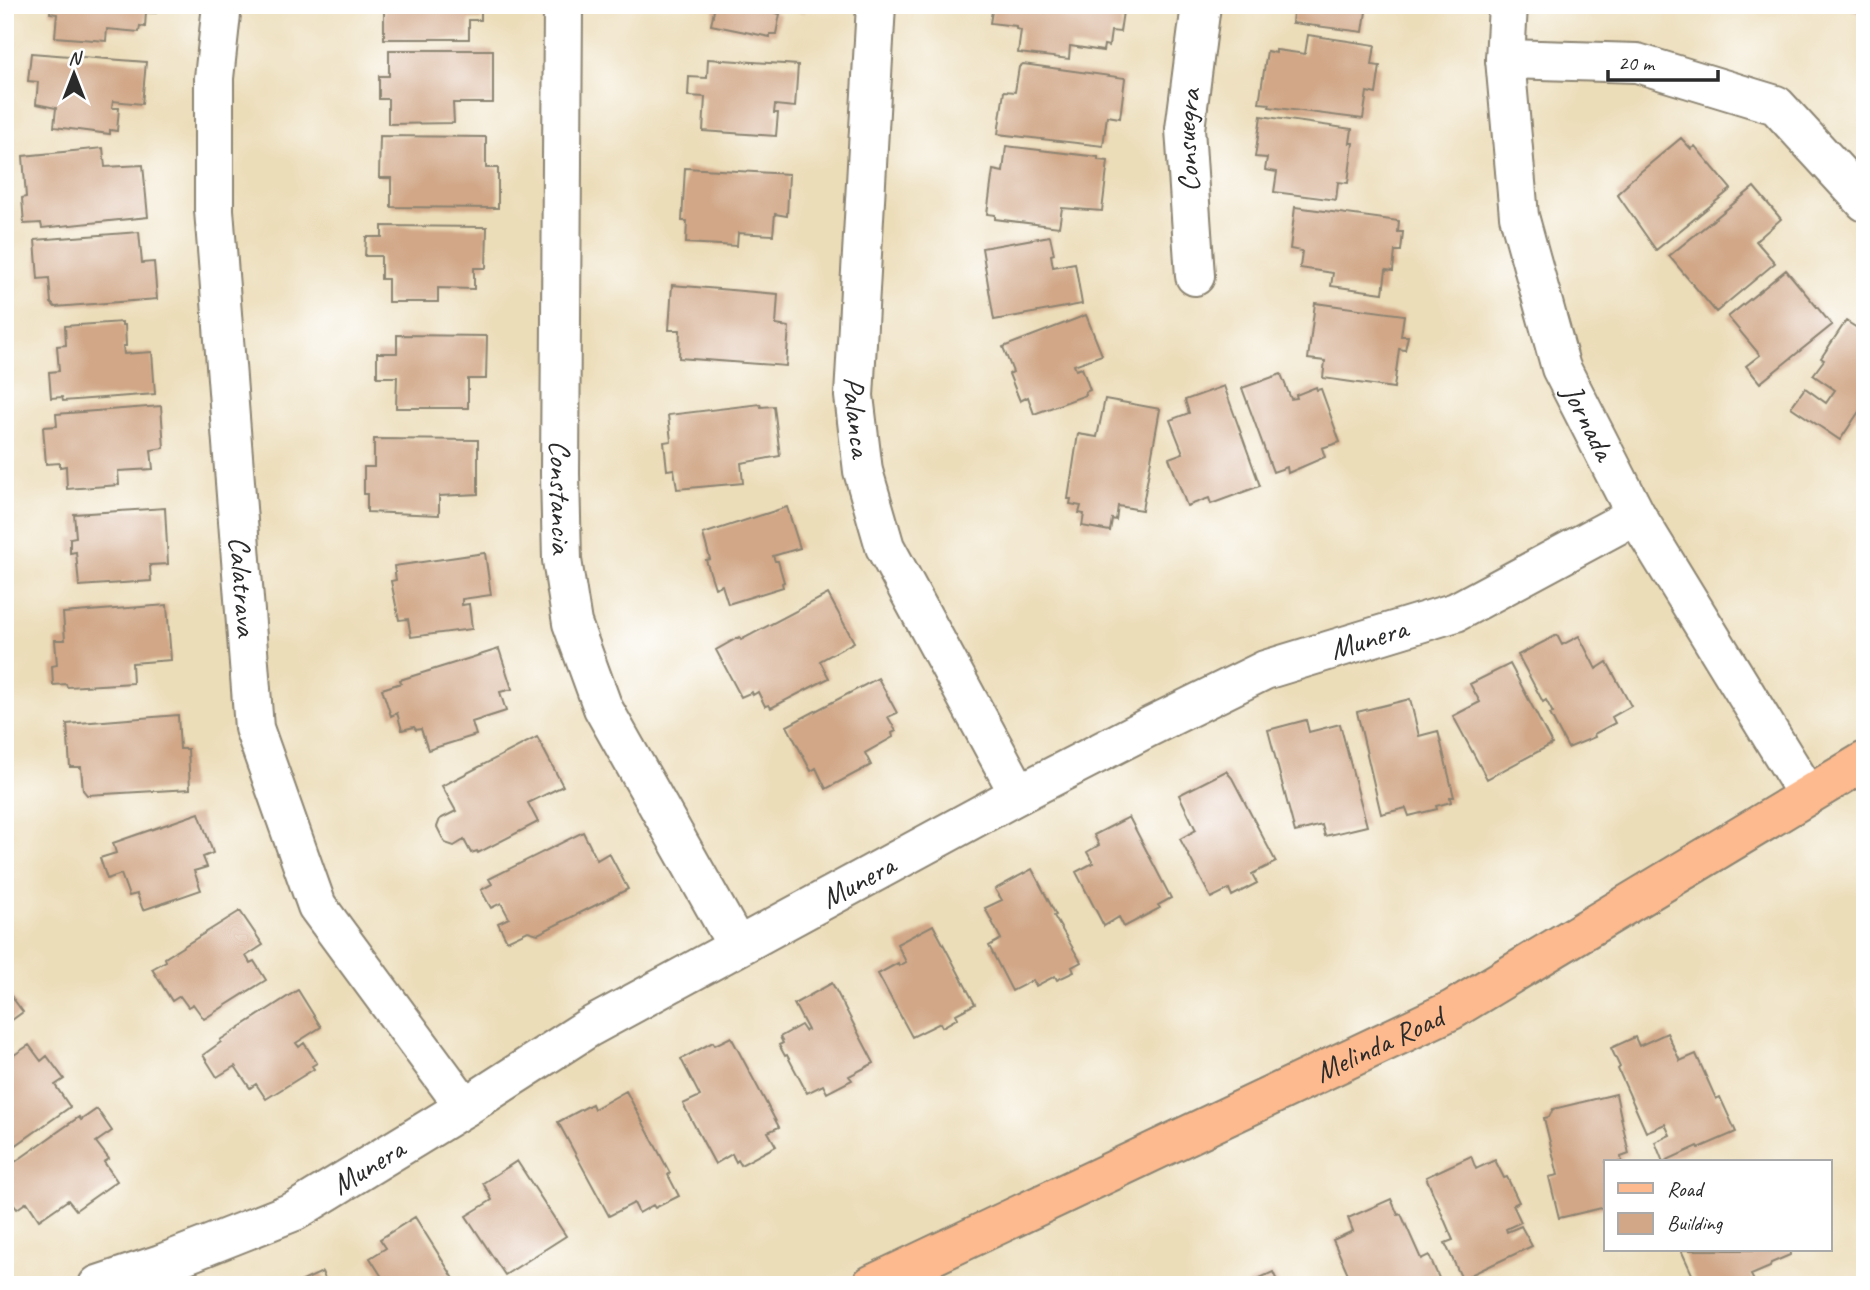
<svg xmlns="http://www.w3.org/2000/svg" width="1870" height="1290" font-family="Caveat,sans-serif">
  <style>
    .building { fill: #d1a787 }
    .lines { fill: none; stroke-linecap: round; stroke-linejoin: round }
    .minor-casing { stroke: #8c8472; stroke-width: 42 }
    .major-casing { stroke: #8c8472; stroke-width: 42 }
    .minor { stroke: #fff; stroke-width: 38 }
    .major { stroke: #fcba8e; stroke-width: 38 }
    .labels { text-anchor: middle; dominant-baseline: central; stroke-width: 6; stroke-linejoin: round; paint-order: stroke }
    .street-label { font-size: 30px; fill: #2b2b2b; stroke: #fff }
  </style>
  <rect width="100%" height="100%" fill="#fff"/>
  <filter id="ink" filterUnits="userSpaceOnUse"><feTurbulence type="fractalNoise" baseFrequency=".0143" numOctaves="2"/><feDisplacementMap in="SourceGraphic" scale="14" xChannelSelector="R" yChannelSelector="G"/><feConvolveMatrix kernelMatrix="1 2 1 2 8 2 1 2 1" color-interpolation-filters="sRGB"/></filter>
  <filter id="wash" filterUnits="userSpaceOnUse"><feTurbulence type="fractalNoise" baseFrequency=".00686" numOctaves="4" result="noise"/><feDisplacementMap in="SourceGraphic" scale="28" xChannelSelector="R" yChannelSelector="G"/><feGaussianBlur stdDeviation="1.57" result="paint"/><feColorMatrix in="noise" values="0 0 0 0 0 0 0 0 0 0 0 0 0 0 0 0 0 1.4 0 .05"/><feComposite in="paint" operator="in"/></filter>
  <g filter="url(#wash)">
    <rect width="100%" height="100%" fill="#ecddb9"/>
    <g id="blocks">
      <path class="building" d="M51,5H157L156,13L146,12L145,27L140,26L139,32L107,29L106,41L55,37L57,14L50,13Z
        M384,5H493V8H481V20H469V39H384Z
        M715,5H806L804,13L776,7L775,13L780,14L776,34H770V37L711,25Z
        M993,5H1124L1120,32L1111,31L1109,46L1104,45L1103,51L1070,46L1069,59L1018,53L1021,30L1016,29V26L990,23Z
        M1294,5H1367L1363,32L1292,23Z
        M1840,5H1860L1858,12Z
        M1308,35L1375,45L1372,65L1380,66L1376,94L1367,92L1363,119L1269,107L1270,104L1259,103L1267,51L1276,53V50L1305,54Z
        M389,50H493V103H453L454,123L388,124V99H379V76H389Z
        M31,53L146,62L142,104L113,101L112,108H119L117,131L110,130V134L54,127L56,108L36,104L38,82L28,81Z
        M708,59L798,65L795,107L775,105L774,113H778L776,136L703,131L705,97L688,96L689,77L707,78Z
        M1023,64L1125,78L1120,118L1107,116L1103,146L998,134L1004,91L1015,92L1019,67Z
        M1261,116L1352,129L1350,143H1353L1348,183L1338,182L1336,200L1274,192L1277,172L1265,170L1267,158L1255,157Z
        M380,136L486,137V168H498V208L391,207V178H379Z
        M1681,138L1691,149L1695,146L1731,189L1656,250L1617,194L1628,184L1627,183Z
        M1006,146L1098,157V160L1108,161L1102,211L1062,208L1059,227L995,219V215L987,214L993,170L1003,172Z
        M103,148L105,167L143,165L148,217L42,228L41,223L24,224L22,198L26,197L23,156Z
        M685,168L789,174L787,216L775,214L773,235L738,233L737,246L686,243L687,221H682Z
        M1754,187L1781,219L1756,241L1775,263L1716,312L1669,256Z
        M1295,207L1399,221L1398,232H1403L1401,251H1395L1393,271L1386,270L1383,293L1331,286L1333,273L1300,268L1302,251L1290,249Z
        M382,226L487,227L486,268H474V289L438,288V302H388V279H381V256H365L366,237H382Z
        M139,232L142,263L154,262L157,299L55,307L51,303L49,278L38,279L35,240Z
        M1050,236L1054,254L1051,255L1053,267L1075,263L1082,304L994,320L982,248Z
        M1786,270L1832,325L1760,383L1746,366L1760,355L1728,317Z
        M672,285L778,294L776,325L789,327L786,366L679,358L680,330H669Z
        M1315,303L1404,315L1401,336H1408L1405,350L1399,349L1394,388L1323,378L1325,361L1308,359Z
        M1086,315L1102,355L1074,365L1076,370L1082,368L1090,390L1085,392L1086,395L1034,414L1028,397L1020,401L1009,374L1013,372L1003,347Z
        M1846,321L1865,333V413L1860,410L1840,440L1791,407L1805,388L1826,403L1835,390L1813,375L1824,360L1821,358Z
        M122,322V325H125L126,346H123L124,354L152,352L155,394L63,401L62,397L51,398L49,372L59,371L57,346L66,345L65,326Z
        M397,335L487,336L486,379H468V408H396L397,377H377V353H397Z
        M1281,374L1291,399L1297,398L1296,395L1316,387L1317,390L1321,389L1340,442L1322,448L1325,457L1288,473L1287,467L1273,472L1242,388Z
        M1224,386L1260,486L1211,504L1209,498L1187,506L1169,458L1183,453L1170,420L1189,413L1185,400Z
        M1105,399L1160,409L1142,510L1118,506L1116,520L1112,519L1110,531L1082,526L1084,514L1079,513L1081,506L1070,504L1071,499H1068L1078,434L1097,437Z
        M760,404L761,407L774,406L780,456L741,463L743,483L677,489L674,469L667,470L664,442L671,441L668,415Z
        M161,406L164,448L151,450L153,469L118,471L119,485L67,489L66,466L60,467V463L46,464L43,427L57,426L56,414Z
        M374,439L478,440V494L439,496V515L367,512V494H364V467H374Z
        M787,507L800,548L773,556L775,561H778L784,582L782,583L783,587L728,604L722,585L715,588L706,560L710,559L703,534Z
        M165,508L168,564L150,565L151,581L79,586L76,552L70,553V538L76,537L74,514Z
        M485,553L491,595L462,599V605L469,604L472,629L411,637L408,619L399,620L391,581L396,580L394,566Z
        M828,594L854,642L820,661L829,678L771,708L769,705L765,706L758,692L753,695L752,692L741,697L716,650L739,637L741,640Z
        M167,605L171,660L132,663L133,683L67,687L66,684L53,685L52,666L57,665L55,640H65L63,613Z
        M1557,635L1562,645L1579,636L1596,669L1607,662L1631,706L1612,717L1615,723L1594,734L1595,737L1568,748L1550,714L1553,713L1546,700L1543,702L1518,655Z
        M499,649L512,689L500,692L506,711L472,722L476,735L428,750L421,729L416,730L414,727L402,730L397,713L391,716L382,689L401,683L400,680Z
        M1510,664L1552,744L1487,779L1453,716L1480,702L1470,684Z
        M878,678L897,713L888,717L896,731L892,733L893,737L865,753L871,765L826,789L816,768L811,771L787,726Z
        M1410,699L1419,736L1438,731L1454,797H1450L1451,802L1436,806L1437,809L1409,816L1406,808L1381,814L1357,712Z
        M178,715L180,749H188L190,789L87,795L83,790L81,767H70L67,724Z
        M1306,720L1309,732L1340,724L1367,826L1325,836L1322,825L1295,832L1268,730Z
        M537,737L563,786L528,803L538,822L478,853L477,851L471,853L464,840L454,846L445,843L437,827L440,819L456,811L442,786Z
        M1226,771L1232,778L1276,862L1252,874L1257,883L1232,896L1229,889L1211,898L1180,839L1196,830L1179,795Z
        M199,813L213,853L203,857L207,867L194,871L201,890L143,910L137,894L129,896L121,874L107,879L100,858L116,853L113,843Z
        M1129,817L1171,898L1158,905L1160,908L1124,927L1119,917L1104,926L1076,872L1093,863L1087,852L1099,845L1094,835Z
        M583,832L597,860L609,853L628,889L538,934L528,931L507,941L498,923L509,918L501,903L491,908L481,890L492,884L489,879Z
        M1032,869L1056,915L1054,916L1081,962L1072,967L1074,972L1057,980L1055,976L1036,986L1033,980L1012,991L989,946L1001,939L985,908L1002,900L995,889Z
        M240,911L263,945L246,956L250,963L254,961L266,980L204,1019L193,1004L188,1007L180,996L172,1001L152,969L166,961L165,958Z
        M933,925L975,1004L956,1014L958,1018L942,1027L940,1023L912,1037L878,974L898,963L899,966L906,962L897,944Z
        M832,983L874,1063L849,1076L852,1080L827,1093L823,1085L807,1093L787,1055L785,1056L779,1045L783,1043L780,1037L801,1025L805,1031L808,1030L794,1004Z
        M298,990L321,1027L296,1043L299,1047L304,1043L317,1063L312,1066L314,1069L266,1099L256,1084L250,1088L235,1066L217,1077L203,1055L221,1042L220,1040Z
        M9,993L23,1012L5,1025V995Z
        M1667,1033L1680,1061L1696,1054L1716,1099L1720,1097L1736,1132L1699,1148L1698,1146L1663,1162L1655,1142L1670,1135L1665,1124L1646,1132L1618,1069L1620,1067L1611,1048L1635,1037L1639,1046Z
        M731,1037L779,1127L768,1132L776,1146L741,1165L738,1160L736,1162L732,1154L715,1164L683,1104L700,1096L681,1059L713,1042L715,1045Z
        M29,1045L41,1061L47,1056L64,1079L55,1085L70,1107L5,1153V1061Z
        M626,1091L670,1173L668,1175L679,1196L655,1208L653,1205L639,1213L634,1203L609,1216L558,1122L592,1104L594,1109Z
        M1616,1094L1629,1154L1621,1157L1622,1162H1606V1207L1559,1218L1549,1177L1558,1175L1544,1118L1549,1117L1553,1109Z
        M97,1109L112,1131L96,1142L109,1159L104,1162L117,1181L76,1210L68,1200L39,1220L27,1202L17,1209L5,1193V1169L79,1117L81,1120Z
        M1471,1156L1476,1169L1495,1160L1504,1178L1507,1177L1519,1202L1513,1205L1521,1222L1506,1229L1507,1232L1521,1226L1532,1246L1462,1279L1445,1243L1453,1240L1426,1177Z
        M517,1161L566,1236L505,1275L466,1216L492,1200L483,1183Z
        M1391,1199L1398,1215L1401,1214L1421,1259L1429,1255L1442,1285H1353L1333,1240L1353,1231L1348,1218Z
        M415,1217L458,1285H387L370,1258L386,1248L380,1239Z
        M1681,1250H1792L1790,1255L1771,1263L1770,1267L1751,1275L1756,1285H1697Z
        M322,1272L328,1285H294Z
        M1273,1272L1279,1285H1244Z"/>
    </g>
  </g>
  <g filter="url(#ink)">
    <use href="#blocks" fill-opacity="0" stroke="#8c8472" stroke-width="2"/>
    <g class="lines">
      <defs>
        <g id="minor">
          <path id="s1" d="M222,5L214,78V210L254,728L317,906L465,1107"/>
          <path id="s2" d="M563,5L560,474L562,560L572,623L603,708L737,946"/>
          <path id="s3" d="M876,5L854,396L863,471L885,547L1019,794"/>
          <path id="s4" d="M1508,5L1505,59L1519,216L1561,368L1636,515L1807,794"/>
          <path d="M1505,59L1637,63L1776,105L1865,202"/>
          <path id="s5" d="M1195,276L1185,129L1201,5"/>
          <path id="s6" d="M98,1285L161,1264L295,1211L465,1107L588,1028L1019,794L1149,727L1265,670L1456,612L1636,515"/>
        </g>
        <g id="major">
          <path id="s7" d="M871,1285L1452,1010L1865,761"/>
        </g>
      </defs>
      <use href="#minor" class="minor-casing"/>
      <use href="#major" class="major-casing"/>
      <use href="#minor" class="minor"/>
      <use href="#major" class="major"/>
    </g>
  </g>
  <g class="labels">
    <g class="street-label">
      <text stroke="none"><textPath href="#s5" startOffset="136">Consuegra</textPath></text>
      <text stroke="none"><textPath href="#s3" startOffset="413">Palanca</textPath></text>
      <text stroke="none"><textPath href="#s4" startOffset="430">Jornada</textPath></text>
      <text stroke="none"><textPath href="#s2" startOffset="492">Constancia</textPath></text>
      <text stroke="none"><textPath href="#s1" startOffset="583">Calatrava</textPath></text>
      <text stroke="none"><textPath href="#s6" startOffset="1430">Munera</textPath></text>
      <text stroke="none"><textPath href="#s6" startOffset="863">Munera</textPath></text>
      <text stroke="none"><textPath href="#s7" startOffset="562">Melinda Road</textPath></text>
      <text stroke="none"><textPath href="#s6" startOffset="296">Munera</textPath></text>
    </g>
  </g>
  <rect width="1870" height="1290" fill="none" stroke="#fff" stroke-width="28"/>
  <rect x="1604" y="1160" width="228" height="91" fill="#ffffff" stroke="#aaaaaa" stroke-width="2"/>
  <rect x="1618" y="1183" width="35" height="10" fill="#fcba8e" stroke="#aaaaaa" stroke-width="2"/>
  <text x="1667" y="1196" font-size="21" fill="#2b2b2b">Road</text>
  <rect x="1618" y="1213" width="35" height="21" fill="#d1a787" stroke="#aaaaaa" stroke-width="2"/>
  <text x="1667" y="1230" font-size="21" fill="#2b2b2b">Building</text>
  <g transform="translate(74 74)" stroke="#ffffff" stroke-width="5" paint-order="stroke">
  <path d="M0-5L12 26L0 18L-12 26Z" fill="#2b2b2b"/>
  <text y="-10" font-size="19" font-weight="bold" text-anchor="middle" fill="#2b2b2b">N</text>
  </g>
  <path d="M1608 70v10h110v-10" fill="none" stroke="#2b2b2b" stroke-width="3.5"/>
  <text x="1618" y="70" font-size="21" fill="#2b2b2b" stroke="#ffffff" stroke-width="5" paint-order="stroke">20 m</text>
</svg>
